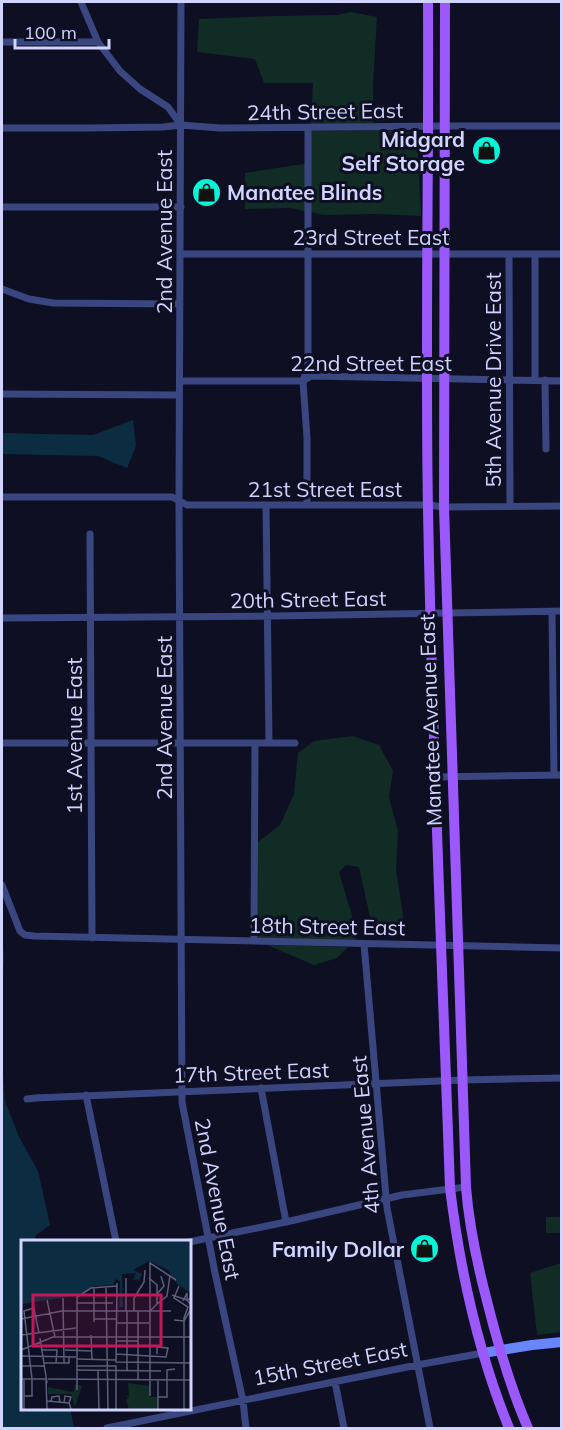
<svg xmlns="http://www.w3.org/2000/svg" width="563" height="1430" font-family="Mulish,sans-serif">
  <style>
    .green { fill: #112c25 }
    .water { fill: #0c2c42 }
    .lines { fill: none; stroke-linecap: round; stroke-linejoin: round }
    .minor { stroke: #3a4680; stroke-width: 7 }
    .secondary { stroke: #6985fc; stroke-width: 10 }
    .primary { stroke: #9b59fc; stroke-width: 10 }
    .labels { text-anchor: middle; dominant-baseline: central; stroke-width: 6; stroke-linejoin: round; paint-order: stroke }
    .street-label { font-size: 21px; fill: #d0d4fe; stroke: #0e0f22 }
    .poi-label { font-size: 21px; font-weight: bold; fill: #d0d4fe; stroke: #0e0f22; text-anchor: end }
    .inset-road { fill: none; stroke: #5c5e7a; stroke-width: 1.5 }
    .view { fill: #c2185b; fill-opacity: 0.15; stroke: #c2185b; stroke-width: 3 }
    .inset-edge { fill: none; stroke: #d0d4fe; stroke-width: 3 }
  </style>
  <rect width="100%" height="100%" fill="#0e0f22"/>
  <path class="green" d="M351,12L377,17L373,84V123L311,125L313,83H264L255,59L197,52L199,19L275,16L337,15Z
    M385,130L417,133L421,216L374,214L324,215L291,208L245,209V173L309,163L311,131Z
    M353,736L379,745L393,771L389,797L398,831L396,869L404,923L372,926L359,867L346,865L339,872L358,936L354,940L258,938V842L280,825L294,794L298,753L314,741Z
    M267,945L348,947L337,958L314,965Z
    M546,1217H561V1233H546Z
    M561,1263V1332L537,1335L530,1273Z"/>
  <path class="water" d="M133,420L136,446L127,468L98,456L2,454V433L93,435Z
    M2,929L4,958L2,991L3,1014V1074L5,1101L19,1137L38,1171L50,1225L35,1236L36,1241H22V1408H70L74,1428H2Z"/>
  <g class="lines">
    <path class="minor" d="M81,2L98,42
      M181,2L179,501L182,1102L215,1273L243,1401L246,1428
      M2,42H98L120,71L140,89L168,107L181,125
      M2,128H88L163,127L181,125L220,128L445,126H562
      M2,207H181
      M181,254H562
      M509,254L510,506
      M2,289L29,299L53,303L180,304
      M535,380V254
      M545,380L546,449
      M180,381H303L311,376L562,381
      M2,394L179,395
      M2,497H172L187,505H428L444,507L562,506
      M266,505L269,743
      M307,505V438L303,381L308,365V128
      M90,534L92,938
      M552,612L554,775
      M2,618L273,616L562,611
      M2,743H295
      M436,777L562,775
      M2,885L20,931L25,935L34,936L562,948
      M254,941L255,743
      M364,944L387,1208L430,1428
      M261,1088L286,1222
      M86,1095L116,1241
      M27,1099L35,1098L463,1080L562,1078
      M189,1242L286,1222L402,1195L466,1187
      M335,1382L344,1428
      M107,1428L417,1365L483,1353"/>
    <path class="secondary" d="M483,1353L532,1345L562,1342"/>
    <path class="primary" d="M428,2C429,171 425,340 428,509C432,735 442,962 450,1188C460,1270 478,1352 509,1428
      M445,2L444,507L466,1187C469,1226 477,1263 487,1301C498,1345 510,1387 528,1428"/>
  </g>
  <defs>
    <symbol id="shop-disc" viewBox="-11 -11 22 22"><circle r="9.5" fill="#05f5d8" stroke="#0e0f22"/><path d="M-5-2.5h2.3a2.7 3.5 0 0 1 5.4 0H5L5.5 6h-11ZM-1.5-2.5h3a1.5 2.3 0 0 0-3 0Z" fill="#111"/></symbol>
  </defs>
  <g fill-rule="evenodd">
    <use href="#shop-disc" x="470" y="134" width="33" height="33"/>
    <use href="#shop-disc" x="190" y="176" width="33" height="33"/>
    <use href="#shop-disc" x="408" y="1232" width="33" height="33"/>
  </g>
  <g class="labels">
    <g class="street-label">
      <text transform="translate(325 111) rotate(-1)">24th Street East</text>
      <text transform="translate(164 232) rotate(-90)">2nd Avenue East</text>
      <text x="371" y="237">23rd Street East</text>
      <text x="371" y="363">22nd Street East</text>
      <text transform="translate(493 380) rotate(-90)">5th Avenue Drive East</text>
      <text x="325" y="489">21st Street East</text>
      <text transform="translate(308 599) rotate(-1)">20th Street East</text>
      <text transform="translate(164 718) rotate(-90)">2nd Avenue East</text>
      <text transform="translate(430 720) rotate(-92)">Manatee Avenue East</text>
      <text transform="translate(74 736) rotate(-90)">1st Avenue East</text>
      <text transform="translate(327 926) rotate(1)">18th Street East</text>
      <text transform="translate(251 1072) rotate(-2)">17th Street East</text>
      <text transform="translate(365 1135) rotate(-95)">4th Avenue East</text>
      <text transform="translate(218 1199) rotate(79)">2nd Avenue East</text>
      <text transform="translate(330 1363) rotate(-11)">15th Street East</text>
    </g>
    <g class="poi-label">
      <text x="465" y="139">Midgard<tspan x="465" dy="24">Self Storage</tspan></text>
      <text x="227" y="192" text-anchor="start">Manatee Blinds</text>
      <text x="404" y="1249">Family Dollar</text>
    </g>
  </g>
  <g transform="translate(21 1240)">
    <rect width="170" height="170" fill="#0e0f22"/>
    <path d="M107,143L128,146L129,157H137V169H108L105,160L108,157L104,156H108ZM54,144L61,146L54,167L50,154H27V147L53,152Z" fill="#112c25"/>
    <path d="M0,0H169V53L155,43L147,30L128,21L112,30L121,34L116,44L117,39L112,40L115,33L101,34L102,67H98L99,42L95,39L92,45L74,46L58,55L2,64L0,69Z" fill="#0c2c42"/>
    <path class="inset-road" d="M128,38L136,45V64L129,71M96,43L95,122L170,123M158,46L153,58L167,67L163,78V169M85,47L87,169M73,48V82M136,54L143,46L140,36M62,55H92M151,55L166,60L170,65M42,58L43,123M26,60L34,97M162,61L166,53V60L170,58M56,63H92M12,64L18,93M136,64L146,56L149,35M105,71V38M113,71V58L123,42L124,30M117,71V140M0,79L41,71H150M73,79H95M153,80L163,81L170,69M95,83H128M0,95L55,88M70,95L71,120M19,98L26,143M95,101H117M95,106H117M0,110L32,97H170M20,110H36L35,123M44,110L71,111M95,114L145,117L147,108L136,107V114M0,116L55,117M55,119L95,120M23,123H48V117M0,126H23M55,126H95V169M55,130L140,131M77,131L78,169M106,131V71M0,139H25M3,139V169M27,139L170,140M25,140L26,169M137,140V169M56,150V57L70,48L96,46M3,156H11V139L3,71L13,68M129,156V23L155,40M137,157H146V130L154,129M26,161L48,163L50,169M30,162L31,157L38,156L39,163M43,163L44,156L50,157L48,163"/>
    <path class="view" d="M12,55H140V106H12Z"/>
    <rect width="170" height="170" class="inset-edge"/>
  </g>
  <rect width="563" height="1430" fill="none" stroke="#d0d4fe" stroke-width="6"/>
  <path d="M15 39v9h94v-9" fill="none" stroke="#d0d4fe" stroke-width="3"/>
  <text x="24" y="39" font-size="18" fill="#d0d4fe" stroke="#0e0f22" stroke-width="4.5" paint-order="stroke">100 m</text>
</svg>
